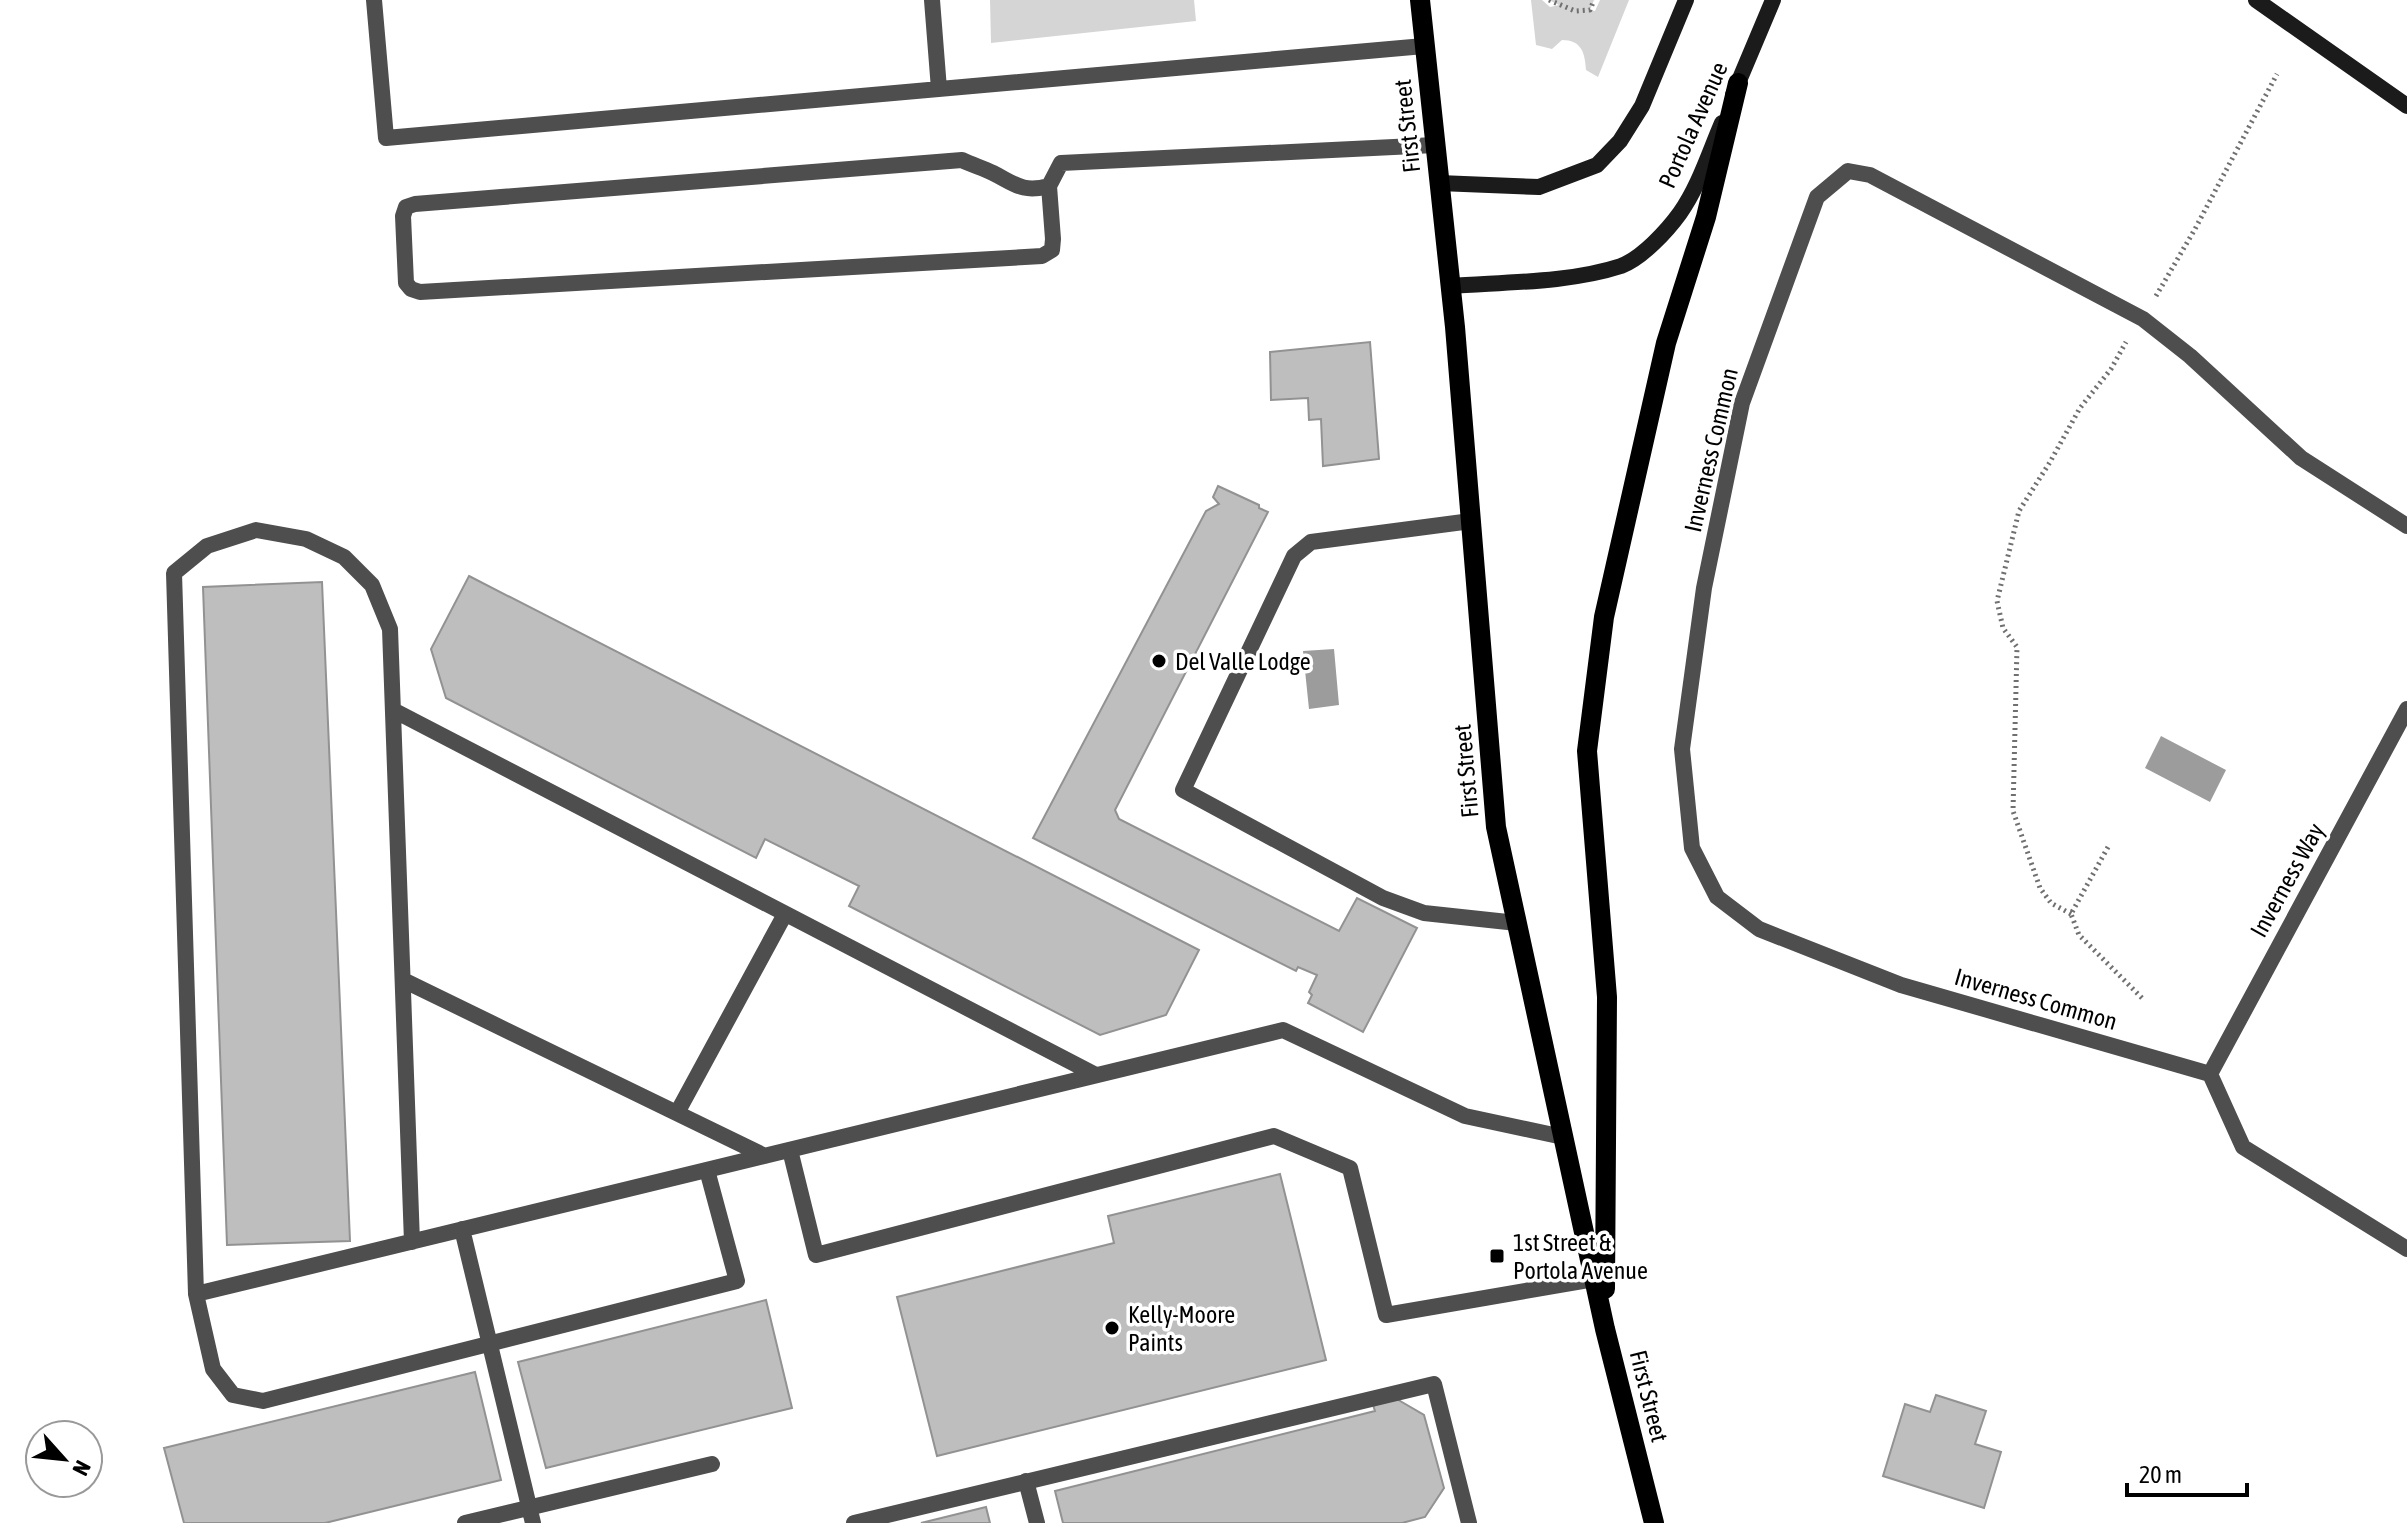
<svg xmlns="http://www.w3.org/2000/svg" width="2407" height="1523" font-family="'Asap Condensed',sans-serif">
  <style>
    .green { fill: #d5d5d5 }
    .water { fill: #9c9c9c }
    .building { fill: #bebebe; stroke: #929292; stroke-width: 2 }
    .lines { fill: none; stroke-linecap: round; stroke-linejoin: round }
    .path { stroke: #707070; stroke-width: 5; stroke-dasharray: 2 4; stroke-linecap: butt }
    .lane { stroke: #4e4e4e; stroke-width: 16 }
    .street { stroke: #4e4e4e; stroke-width: 16 }
    .secondary { stroke: #1b1b1b; stroke-width: 16 }
    .primary { stroke: #000; stroke-width: 20 }
    .poi-dot { fill: #000; stroke: #fff; stroke-width: 3 }
    .labels { text-anchor: middle; dominant-baseline: central; stroke-width: 7; stroke-linejoin: round; paint-order: stroke }
    .street-label { font-size: 24px; fill: #000; stroke: #fff }
    .poi-label { font-size: 24px; fill: #000; stroke: #fff; text-anchor: start }
  </style>
  <rect width="100%" height="100%" fill="#fff"/>
  <path class="green" d="M990,0H1194L1196,21L991,43Z
    M1531,0H1542L1550,7L1559,5L1549,0H1594L1590,10L1595,11L1600,0H1629L1598,77L1586,70C1585,52 1581,40 1562,40L1552,49L1536,45Z"/>
  <path class="water" d="M1334,649L1339,705L1309,709L1303,651Z
    M2161,736L2226,770L2210,802L2145,768Z"/>
  <path class="building" d="M1370,342L1379,459L1323,466L1321,419L1309,420L1308,398L1271,400L1270,352Z
    M1218,486L1259,505V508L1268,512L1115,810L1119,819L1339,931L1357,898L1417,928L1363,1032L1308,1003L1312,995L1309,992L1317,975L1298,967L1296,971L1033,838L1206,511L1219,504L1213,497Z
    M469,576L1199,950L1166,1015L1100,1035L849,906L859,886L765,839L756,858L446,698L431,649Z
    M322,582L350,1241L227,1245L203,587Z
    M1280,1174L1326,1360L937,1456L897,1297L1114,1243L1108,1216Z
    M766,1300L792,1408L546,1468L518,1362Z
    M475,1372L501,1480L325,1523H184L164,1448Z
    M1936,1395L1986,1411L1975,1444L2001,1452L1984,1508L1883,1476L1905,1404L1930,1412Z
    M1395,1398L1424,1415L1444,1488L1425,1517L1402,1523H1063L1055,1491L1375,1411L1373,1405Z
    M986,1507L990,1523H921Z"/>
  <g class="lines">
    <path class="path" d="M1549,0L1575,11L1590,10L1594,0
      M2156,296L2195,229L2277,74
      M2108,847L2071,914L2079,935L2143,999
      M2071,914L2051,903L2040,888L2013,811L2017,647L2003,628L1997,601L2019,511L2050,462L2080,408L2111,369L2126,342"/>
    <path class="lane" d="M374,0L386,138L1424,46
      M932,0L939,89
      M1049,186C1022,193 1015,184 993,173C983,168 972,165 962,160L415,204L406,207L403,216L406,283L411,289L420,292L1042,256L1052,250L1053,239L1049,186L1061,163L1435,145
      M1471,521L1311,542L1294,556L1183,790L1383,898L1424,913L1517,923
      M393,710L1096,1075
      M403,980L765,1156
      M677,1113L785,914
      M790,1150L816,1255L1274,1136L1350,1168L1386,1315L1594,1279
      M462,1229L533,1523
      M412,1242L390,629L372,585L344,557L306,539L256,530L207,546L174,573L196,1294L213,1369L233,1395L263,1401L737,1281L707,1170
      M196,1294L1283,1030L1465,1116L1563,1137
      M1026,1481L1037,1523
      M465,1523L712,1464
      M854,1523L1434,1384L1469,1523"/>
    <path class="street" d="M2210,1074L1901,985L1759,929L1717,897L1692,848L1682,749L1704,588L1742,403L1817,197L1848,171L1870,175L2143,319L2190,356L2301,458L2407,526
      M2210,1074L2407,709
      M2210,1074L2243,1147L2407,1249"/>
    <path class="secondary" d="M2256,0L2407,106
      M1733,95L1773,0
      M1439,183L1539,187L1597,165L1620,141L1642,106L1686,0
      M1450,286C1505,282 1569,283 1621,266C1642,258 1667,231 1680,213C1699,186 1709,153 1722,123"/>
    <path class="primary" d="M1420,0L1455,327L1496,827L1605,1329L1654,1523
      M1605,1289L1607,997L1587,751L1604,617L1666,343L1706,217L1738,83"/>
  </g>
  <g class="poi-dot">
    <circle cx="1159" cy="661" r="8"/>
    <rect x="1489" y="1248" width="16" height="16" rx="4"/>
    <circle cx="1112" cy="1328" r="8"/>
  </g>
  <g class="labels">
    <g class="street-label">
      <text transform="translate(1693 125) rotate(-66)">Portola Avenue</text>
      <text transform="translate(1407 126) rotate(-96)">First Street</text>
      <text transform="translate(1711 450) rotate(-77)">Inverness Common</text>
      <text transform="translate(1466 771) rotate(-95)">First Street</text>
      <text transform="translate(2287 880) rotate(-61)">Inverness Way</text>
      <text transform="translate(2036 999) rotate(16)">Inverness Common</text>
      <text transform="translate(1649 1396) rotate(76)">First Street</text>
    </g>
    <g class="poi-label">
      <text x="1175" y="661">Del Valle Lodge</text>
      <text x="1513" y="1242">1st Street &amp;<tspan x="1513" dy="28">Portola Avenue</tspan></text>
      <text x="1128" y="1314">Kelly-Moore<tspan x="1128" dy="28">Paints</tspan></text>
    </g>
  </g>
  <g transform="translate(64 1459) rotate(117)"><circle r="38" fill="#ffffff" stroke="#999999" stroke-width="2"/>
  <path d="M0-6L14 30L0 20L-14 30Z" fill="#000000"/>
  <text y="-12" font-size="22" font-weight="bold" text-anchor="middle" fill="#000000">N</text>
  </g>
  <path d="M2127 1483v12h120v-12" fill="none" stroke="#000000" stroke-width="4"/>
  <text x="2139" y="1483" font-size="24" fill="#000000" stroke="#ffffff" stroke-width="6" paint-order="stroke">20 m</text>
</svg>
